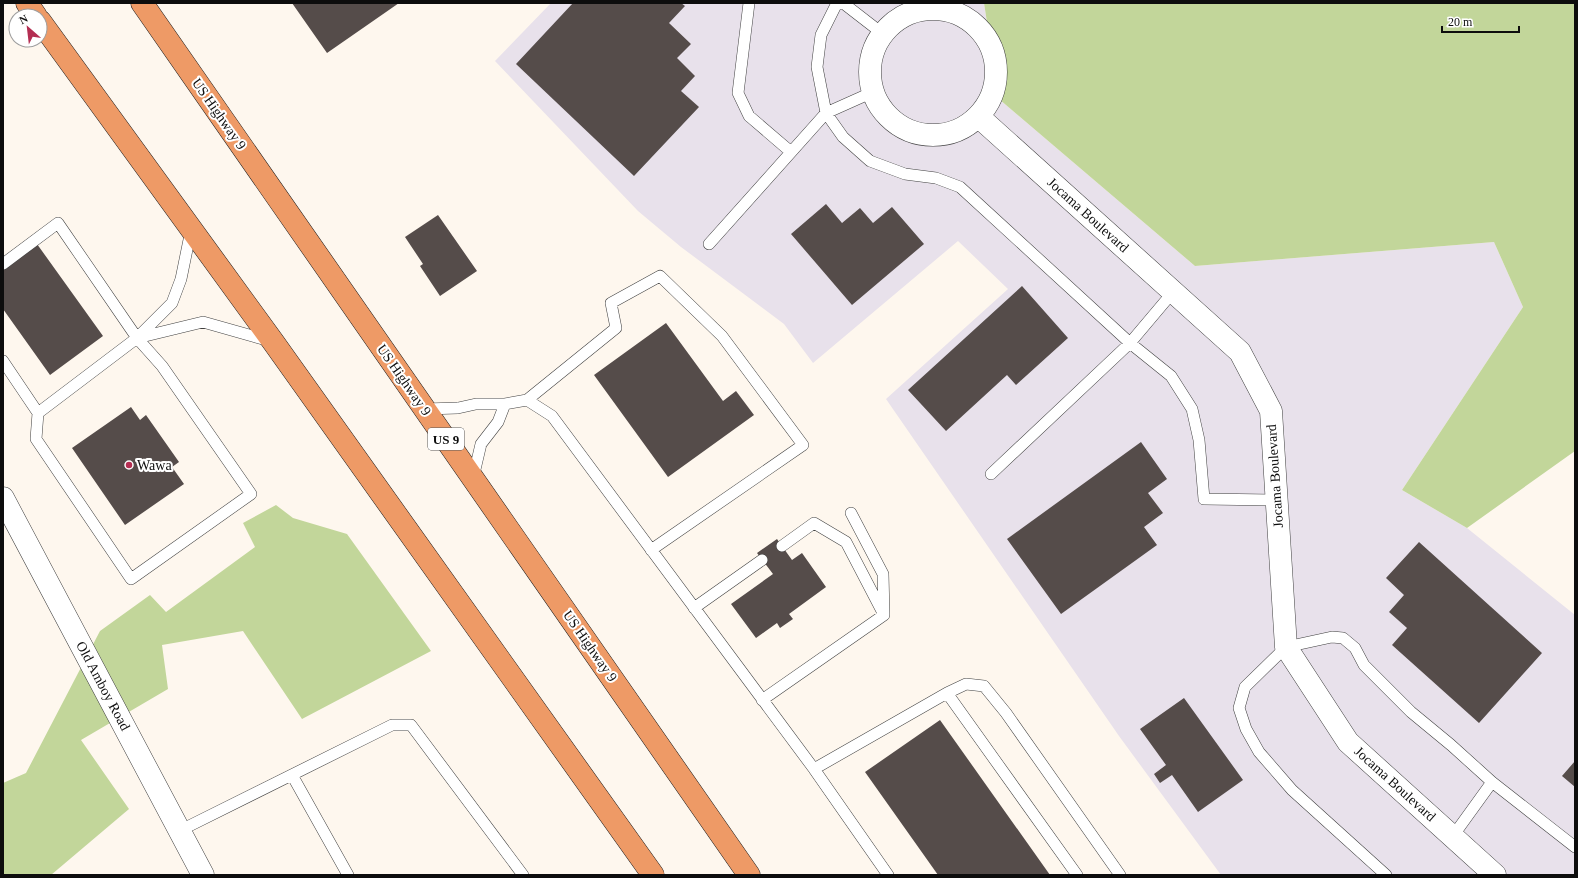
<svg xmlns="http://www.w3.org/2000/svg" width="1578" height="878" font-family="'Times New Roman',serif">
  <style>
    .industrial { fill: #e8e1eb }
    .forest { fill: #c2d69a }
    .building { fill: #554c4a }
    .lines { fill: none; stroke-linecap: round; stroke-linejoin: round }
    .service-casing { stroke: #404040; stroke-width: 12 }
    .minor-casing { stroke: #404040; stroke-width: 23 }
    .trunk-casing { stroke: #1e1e1e; stroke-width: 23 }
    .service { stroke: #fff; stroke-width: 11 }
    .minor { stroke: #fff; stroke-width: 22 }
    .trunk { stroke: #ee9a66; stroke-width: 22 }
    .poi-dot { fill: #b42e52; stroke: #fff; stroke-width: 1.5 }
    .labels { text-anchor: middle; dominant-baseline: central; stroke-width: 4; stroke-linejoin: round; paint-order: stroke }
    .shield { fill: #fff; stroke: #565656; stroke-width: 1 }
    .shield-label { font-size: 13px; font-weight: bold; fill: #0d0d0d }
    .street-label { font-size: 14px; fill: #0d0d0d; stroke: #fff }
    .poi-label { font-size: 14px; fill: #0d0d0d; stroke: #fff; text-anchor: start }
  </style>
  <rect width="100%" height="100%" fill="#fef7ee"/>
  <path class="industrial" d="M551,3H984L999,99L1195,266L1494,242L1523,307L1402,490L1467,528L1575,615V875H1221L1119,736L886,399L1008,289L958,241L813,363L784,324L681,247L638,211L495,61Z"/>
  <path class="forest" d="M984,3H1575V451L1467,528L1402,490L1523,307L1494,242L1195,266L999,99Z
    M276,505L293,518L347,534L431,651L302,719L243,631L162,645L168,689L81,740L129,809L51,875H3V783L26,773L100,631L150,595L166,612L255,547L243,523Z"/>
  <path class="building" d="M292,3H399L327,53Z
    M573,3H681L685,6L669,23L691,44L677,58L695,76L681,91L699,107L634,176L516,64Z
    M826,204L842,223L860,208L873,223L892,207L924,244L852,305L791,234Z
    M438,215L477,271L440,296L420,266L423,264L405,237Z
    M37,244L103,336L50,375L3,309V270Z
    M1022,286L1068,338L1016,385L1007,375L946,431L908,390Z
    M666,323L723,401L736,391L754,415L668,477L594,375Z
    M131,407L140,420L146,415L179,462L172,467L184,484L125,525L72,448Z
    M1141,442L1167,479L1148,493L1163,513L1144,527L1157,545L1061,614L1007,539Z
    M777,539L792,560L802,553L826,587L789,614L793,619L780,628L777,623L756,638L731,604L773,574L757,553Z
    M1419,542L1542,653L1479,723L1392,645L1407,628L1389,612L1404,595L1386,578Z
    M1184,698L1243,780L1198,812L1172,775L1160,783L1154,774L1166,765L1140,729Z
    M940,720L1050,875H938L865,772Z
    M1575,761V787L1562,776Z"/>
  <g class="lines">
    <defs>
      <path id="service" d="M749,3L738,93L749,116L791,152
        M837,3L821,35L817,67L826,113L843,137L870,161L905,174L936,178L960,187L1130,343L1171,376L1192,409L1199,440L1204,499L1276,500
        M843,3L883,34
        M191,230L181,279L172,303L137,338L203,322L270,341
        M709,244L826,113L873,92
        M3,264L58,223L137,338L38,413L3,361
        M527,400L616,328L611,303L660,276L722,336L803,445L651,550
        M425,409L458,408L476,404H505L527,400L552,416L814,769L888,875
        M38,413L36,439L131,579L251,494L162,366L137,338
        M991,474L1130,343L1173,292
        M473,478L481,444L498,422L505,404
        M782,546L814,523L846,542L883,613
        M694,608L762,560
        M947,693L1077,875
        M762,700L884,615L883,574L851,513
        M814,769L947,693L966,684L984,686L1006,713L1120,875
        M292,775L348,875
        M1492,782L1575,847
        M179,831L392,725H411L523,875
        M1386,875L1292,790L1259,752L1246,729L1239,708L1245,687L1286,647L1332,637L1343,638L1355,648L1364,665L1411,712L1451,745L1492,782L1453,836"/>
      <path id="minor" d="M870 72a63 63 0 1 1 126 0a63 63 0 1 1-126 0Z
        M979,117L1240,352L1271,411L1286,647L1348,742L1495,875
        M3,498L203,875"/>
      <path id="trunk" d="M27,3L36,16
        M142,3L749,875
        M40,21L274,343L653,875"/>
    </defs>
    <use href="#service" class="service-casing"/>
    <use href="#minor" class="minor-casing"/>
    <use href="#trunk" class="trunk-casing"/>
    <use href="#service" class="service"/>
    <use href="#minor" class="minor"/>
    <use href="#trunk" class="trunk"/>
  </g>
  <circle class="poi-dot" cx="129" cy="465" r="4"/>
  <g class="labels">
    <rect class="shield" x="428" y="428" width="36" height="22" rx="3"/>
    <g class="shield-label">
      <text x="446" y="439">US 9</text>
    </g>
    <g class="street-label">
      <text transform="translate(219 114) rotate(55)">US Highway 9</text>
      <text transform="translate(1088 215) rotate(42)">Jocama Boulevard</text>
      <text transform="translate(404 380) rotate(55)">US Highway 9</text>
      <text transform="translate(1275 476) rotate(-94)">Jocama Boulevard</text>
      <text transform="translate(590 646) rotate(55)">US Highway 9</text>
      <text transform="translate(103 686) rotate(62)">Old Amboy Road</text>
      <text transform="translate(1395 784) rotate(42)">Jocama Boulevard</text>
    </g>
    <g class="poi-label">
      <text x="137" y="465">Wawa</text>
    </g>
  </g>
  <rect width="1578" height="878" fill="none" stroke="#0d0d0d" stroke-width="8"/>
  <g transform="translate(28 28) rotate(332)"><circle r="19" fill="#ffffff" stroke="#9e9e9e"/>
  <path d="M0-3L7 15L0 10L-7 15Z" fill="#b42e52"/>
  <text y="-6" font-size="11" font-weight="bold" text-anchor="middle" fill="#0d0d0d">N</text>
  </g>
  <path d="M1442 26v6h77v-6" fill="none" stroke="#0d0d0d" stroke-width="2"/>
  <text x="1448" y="26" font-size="12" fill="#0d0d0d" stroke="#ffffff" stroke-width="3" paint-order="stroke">20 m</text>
</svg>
